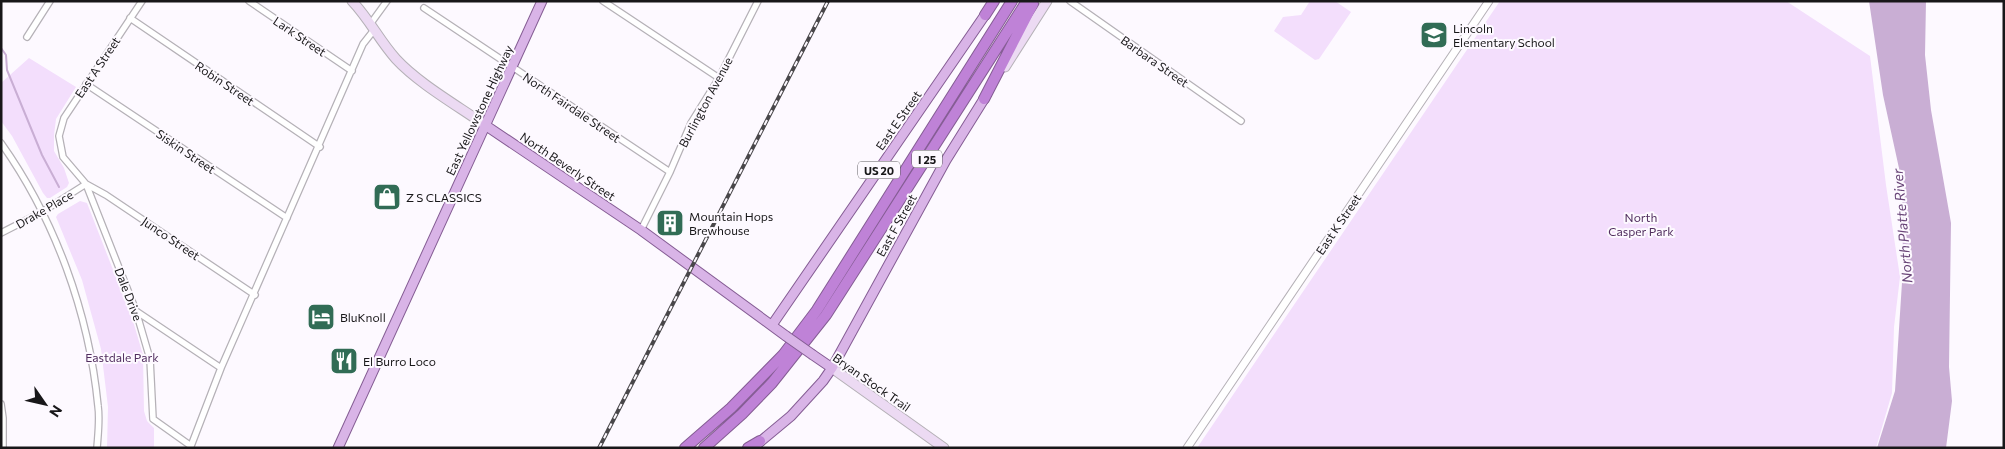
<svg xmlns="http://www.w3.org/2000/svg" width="2005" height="449" font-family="Commissioner,sans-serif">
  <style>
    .green { fill: #f3defc }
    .water { fill: #c9aed4 }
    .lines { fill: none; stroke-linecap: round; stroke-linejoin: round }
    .stream { stroke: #c9aed4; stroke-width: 2 }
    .minor-casing { stroke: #b5b1b7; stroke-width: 8 }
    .tertiary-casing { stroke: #b5b1b7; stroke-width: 9 }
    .secondary-casing { stroke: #b5b1b7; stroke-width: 11 }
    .primary-casing { stroke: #855d94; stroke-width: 11 }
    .motorway-casing { stroke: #855d94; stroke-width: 12 }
    .minor { stroke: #fff; stroke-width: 5.5 }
    .tertiary { stroke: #fff; stroke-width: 7 }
    .secondary { stroke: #ecdaf3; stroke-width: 9 }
    .primary { stroke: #d9b4e7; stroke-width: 9 }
    .motorway { stroke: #bf82d7; stroke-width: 10 }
    .rail-casing { stroke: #49474a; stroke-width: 4 }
    .rail { stroke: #fdf9ff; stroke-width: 2; stroke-dasharray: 5.5; stroke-linecap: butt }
    .primary-bridge-casing { stroke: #855d94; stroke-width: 11; stroke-linecap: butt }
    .primary-bridge { stroke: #d9b4e7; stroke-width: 9 }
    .labels { text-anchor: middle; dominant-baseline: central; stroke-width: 4; stroke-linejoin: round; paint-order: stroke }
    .shield { fill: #fdf9ff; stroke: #5d5b5e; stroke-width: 1 }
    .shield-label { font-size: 11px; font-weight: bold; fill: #181719 }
    .poi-label { font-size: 12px; fill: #181719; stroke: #fdf9ff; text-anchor: start }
    .street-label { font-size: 12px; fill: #181719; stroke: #fdf9ff }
    .park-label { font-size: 12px; fill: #512e5f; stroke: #fdf9ff }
    .water-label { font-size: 14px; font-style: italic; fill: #6a4679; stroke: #fdf9ff }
  </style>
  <rect width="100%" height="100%" fill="#fdf9ff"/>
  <path class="green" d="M1310,1H1335L1351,12L1319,59L1315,60L1274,31L1283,17L1301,15Z
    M1500,1H1786L1870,56L1886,185L1900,277L1894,327L1892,393L1876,448H1197Z
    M29,58L76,87L56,119L54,135V151L64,168L69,183L67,187L50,198H47L43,193L12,136L1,121V83Z
    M80,201L87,203L133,321L143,355L144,411L147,421L154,428V448H107L108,407L101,349L82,280L56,217L58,214Z"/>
  <path class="water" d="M1869,1H1926L1925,55L1931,110L1951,223L1949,367L1952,401L1946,448H1877L1895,391L1903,267L1902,182L1883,95Z"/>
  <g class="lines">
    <path class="stream" d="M1,48L6,55L7,70L42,155L59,187"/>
    <defs>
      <path id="minor" d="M142,1L64,118L59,136L63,157L86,184L136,311L150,359L153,419L191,446L221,368L363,44L374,30
        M249,1L352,71
        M603,1L719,78
        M1070,1L1241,121
        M424,8L670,172
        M130,18L320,147
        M371,23L387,1
        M27,37L50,1
        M86,84L287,218
        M1,143C55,219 89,313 98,406C100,419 98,434 97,448
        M641,230L670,172L691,123L719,78L758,1
        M1,233L42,212L86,184L106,195L255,295
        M136,311L221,368
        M1,404L3,418V448"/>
      <path id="tertiary" d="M1187,448L1489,1"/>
      <path id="secondary" d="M352,1C370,20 379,40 396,59C418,83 458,106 485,125
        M1005,67L1047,1
        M832,368L944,448"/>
      <path id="primary" d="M485,125L641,230L786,336
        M772,325L985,15
        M813,355L832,368
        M755,446L791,416L823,381L832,368L946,160L984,99
        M338,448L542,1"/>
      <path id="motorway" d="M985,15L994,1
        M984,99L1033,4
        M685,448L731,408L783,355L817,310L1012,1
        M704,448L742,414L772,383L826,315L1027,1
        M748,448L760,441"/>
    </defs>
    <use href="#minor" class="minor-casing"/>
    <use href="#tertiary" class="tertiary-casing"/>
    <use href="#secondary" class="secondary-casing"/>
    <use href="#primary" class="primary-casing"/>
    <use href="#motorway" class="motorway-casing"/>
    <use href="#minor" class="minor"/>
    <use href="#tertiary" class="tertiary"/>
    <use href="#secondary" class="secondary"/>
    <use href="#primary" class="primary"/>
    <use href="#motorway" class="motorway"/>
    <defs>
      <path id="rail" d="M599,448L828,1"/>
    </defs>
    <use href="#rail" class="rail-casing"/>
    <use href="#rail" class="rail"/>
    <defs>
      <path id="primary-bridge" d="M786,336L813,355"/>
    </defs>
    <use href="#primary-bridge" class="primary-bridge-casing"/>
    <use href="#primary-bridge" class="primary-bridge"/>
  </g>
  <defs>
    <symbol id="school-square" viewBox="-11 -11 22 22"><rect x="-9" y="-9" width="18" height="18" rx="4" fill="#316c55" stroke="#fdf9ff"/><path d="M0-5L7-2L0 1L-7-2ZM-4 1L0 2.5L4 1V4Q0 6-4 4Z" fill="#fff"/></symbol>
    <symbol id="shop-square" viewBox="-11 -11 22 22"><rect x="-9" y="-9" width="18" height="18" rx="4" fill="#316c55" stroke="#fdf9ff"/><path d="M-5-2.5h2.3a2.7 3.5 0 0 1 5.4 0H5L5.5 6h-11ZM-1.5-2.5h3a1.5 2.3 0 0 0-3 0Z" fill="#fff"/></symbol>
    <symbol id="building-square" viewBox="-11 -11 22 22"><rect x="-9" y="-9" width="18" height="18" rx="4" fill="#316c55" stroke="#fdf9ff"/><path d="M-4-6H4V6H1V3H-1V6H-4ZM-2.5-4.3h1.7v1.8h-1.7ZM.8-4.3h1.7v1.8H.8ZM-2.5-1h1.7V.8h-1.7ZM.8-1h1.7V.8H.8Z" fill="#fff"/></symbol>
    <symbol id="hotel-square" viewBox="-11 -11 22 22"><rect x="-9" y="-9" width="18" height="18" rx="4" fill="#316c55" stroke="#fdf9ff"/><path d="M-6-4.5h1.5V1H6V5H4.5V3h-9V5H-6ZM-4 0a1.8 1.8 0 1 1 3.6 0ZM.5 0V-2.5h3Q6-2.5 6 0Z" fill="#fff"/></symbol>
    <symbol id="restaurant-square" viewBox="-11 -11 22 22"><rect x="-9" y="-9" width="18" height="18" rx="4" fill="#316c55" stroke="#fdf9ff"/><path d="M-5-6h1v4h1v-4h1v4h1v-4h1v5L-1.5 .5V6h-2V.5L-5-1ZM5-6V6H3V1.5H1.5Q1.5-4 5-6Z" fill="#fff"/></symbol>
  </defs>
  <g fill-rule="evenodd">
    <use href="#school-square" x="1418" y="19" width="32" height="32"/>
    <use href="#shop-square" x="371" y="181" width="32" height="32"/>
    <use href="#building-square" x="654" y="207" width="32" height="32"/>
    <use href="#hotel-square" x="305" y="301" width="32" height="32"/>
    <use href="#restaurant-square" x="328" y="345" width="32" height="32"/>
  </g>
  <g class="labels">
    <g class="shield">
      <rect x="912" y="150.5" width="30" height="17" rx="4"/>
      <rect x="858" y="161.5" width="42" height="17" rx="4"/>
    </g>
    <g class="shield-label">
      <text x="927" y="159">I 25</text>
      <text x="879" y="170">US 20</text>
    </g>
    <g class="poi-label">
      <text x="1453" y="28">Lincoln<tspan x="1453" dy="14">Elementary School</tspan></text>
      <text x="406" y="197">Z S CLASSICS</text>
      <text x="689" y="216">Mountain Hops<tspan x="689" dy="14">Brewhouse</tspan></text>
      <text x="340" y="317">BluKnoll</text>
      <text x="363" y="361">El Burro Loco</text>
    </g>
    <g class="street-label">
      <text transform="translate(300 36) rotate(34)">Lark Street</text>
      <text transform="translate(1155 61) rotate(35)">Barbara Street</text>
      <text transform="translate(97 67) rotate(-56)">East A Street</text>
      <text transform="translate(225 83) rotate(34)">Robin Street</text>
      <text transform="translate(705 102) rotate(-62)">Burlington Avenue</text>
      <text transform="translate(572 107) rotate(34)">North Fairdale Street</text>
      <text transform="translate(479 110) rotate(-65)">East Yellowstone Highway</text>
      <text transform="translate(898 120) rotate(-55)">East E Street</text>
      <text transform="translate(186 151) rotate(34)">Siskin Street</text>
      <text transform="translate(568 166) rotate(34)">North Beverly Street</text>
      <text transform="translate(44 209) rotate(-30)">Drake Place</text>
      <text transform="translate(1338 224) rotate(-56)">East K Street</text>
      <text transform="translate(896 225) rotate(-61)">East F Street</text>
      <text transform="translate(171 238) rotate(34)">Junco Street</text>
      <text transform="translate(129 294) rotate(69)">Dale Drive</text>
      <text transform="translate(872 382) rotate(35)">Bryan Stock Trail</text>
    </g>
    <g class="park-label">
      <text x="1641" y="217">North<tspan x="1641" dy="14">Casper Park</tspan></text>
      <text x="122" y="357">Eastdale Park</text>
    </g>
    <g class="water-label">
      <text transform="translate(1902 226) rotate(-95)">North Platte River</text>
    </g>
  </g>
  <rect width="2005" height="449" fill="none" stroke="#181719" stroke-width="5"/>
  <g transform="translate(45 404) rotate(124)" stroke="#fdf9ff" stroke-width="4" paint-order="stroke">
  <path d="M0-4L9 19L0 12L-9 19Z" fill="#181719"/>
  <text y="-8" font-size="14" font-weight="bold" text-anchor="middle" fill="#181719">N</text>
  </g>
</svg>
